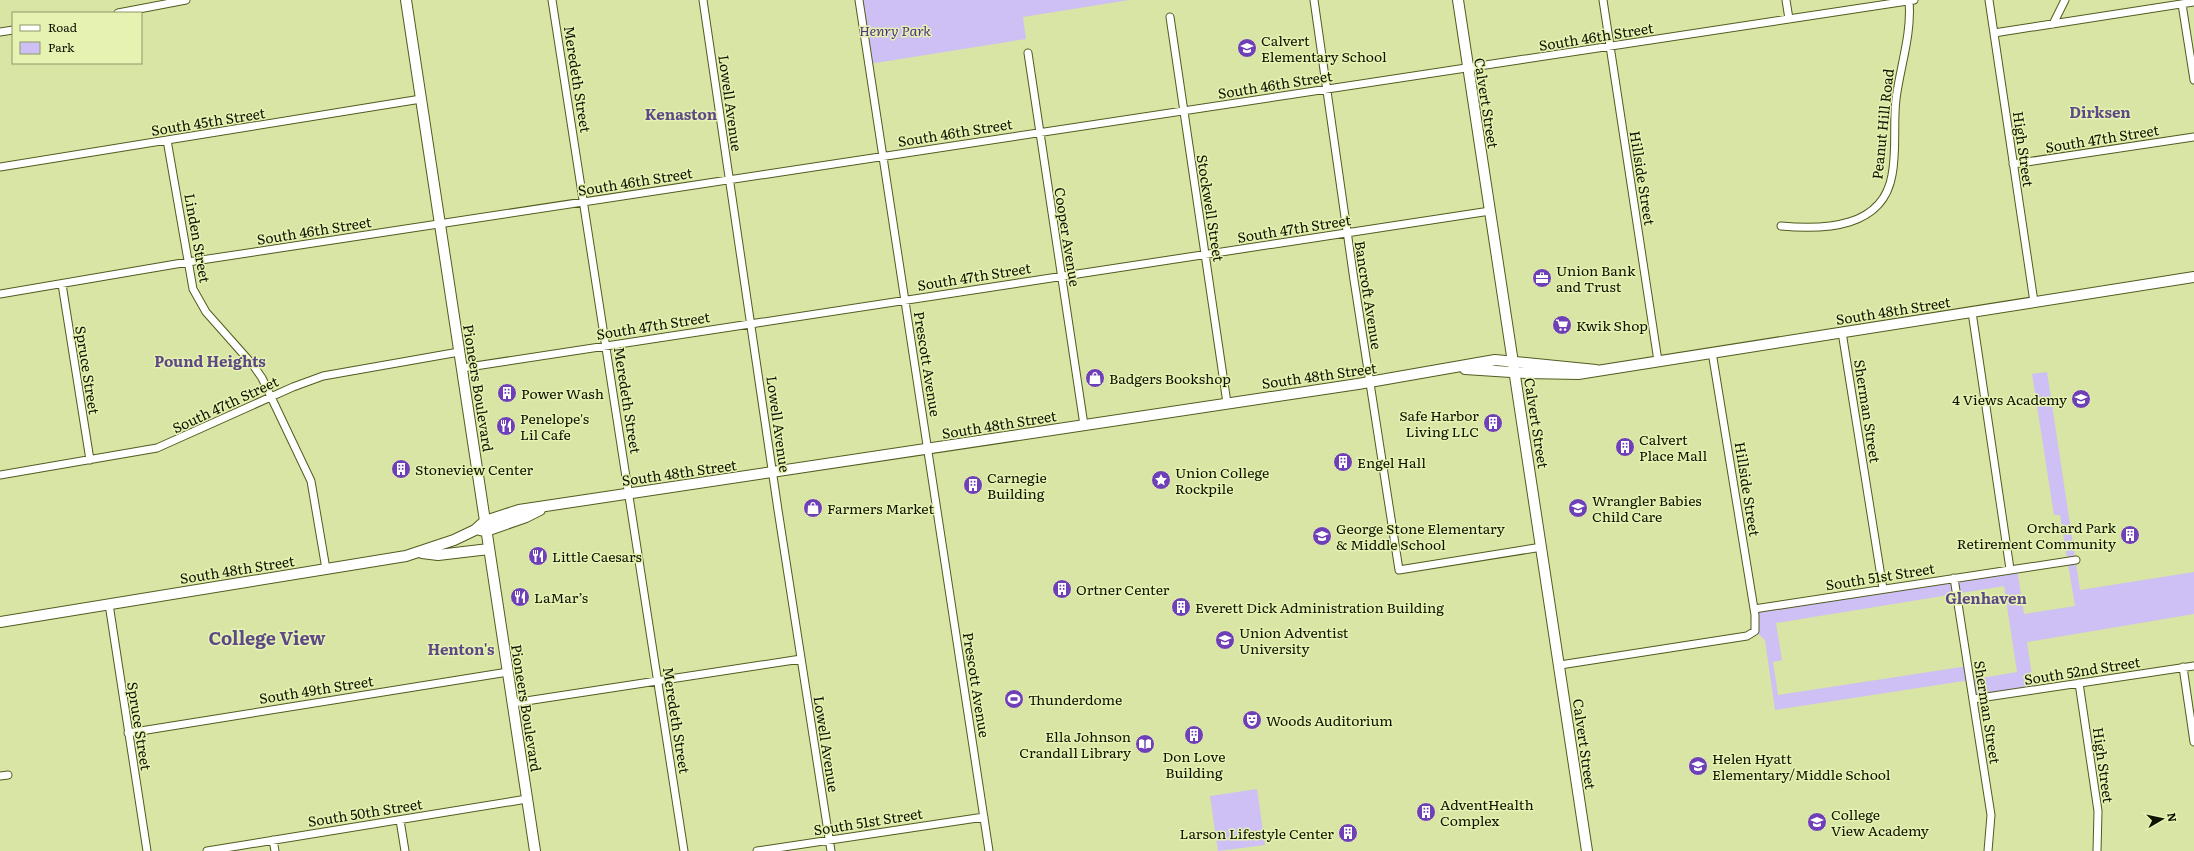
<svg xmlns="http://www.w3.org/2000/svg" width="2194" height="851" font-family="Literata,serif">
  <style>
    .park { fill: #cebff5; fill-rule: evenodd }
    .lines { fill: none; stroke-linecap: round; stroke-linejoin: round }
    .street-casing { stroke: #525b1f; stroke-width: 9 }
    .secondary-casing { stroke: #525b1f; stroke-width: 12 }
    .street { stroke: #fff; stroke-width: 7 }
    .secondary { stroke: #fff; stroke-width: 10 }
    .labels { text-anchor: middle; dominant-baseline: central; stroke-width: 3; stroke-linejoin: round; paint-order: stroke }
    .park-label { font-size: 14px; font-style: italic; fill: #4f337f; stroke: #e5f2b2 }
    .street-label { font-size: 14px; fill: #0e1200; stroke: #e5f2b2 }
    .poi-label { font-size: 14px; fill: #0e1200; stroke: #e5f2b2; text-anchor: start }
    .neighbourhood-label { font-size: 15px; font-weight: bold; fill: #5d4886; stroke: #e5f2b2 }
    .district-label { font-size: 18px; font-weight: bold; fill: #5d4886; stroke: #e5f2b2 }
  </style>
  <rect width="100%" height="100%" fill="#d8e5a5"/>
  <path class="park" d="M859,0H1129L1023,17L1026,39L869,64Z
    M2047,372L2080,590L2194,572V614L2027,642L2034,690L1973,699L1970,680L1775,710L1765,640L1755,631L1754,609L2017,568L2024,614L2075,606L2060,515H2054L2032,374ZM2004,586L2017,672L1970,680L1968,666L1778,695L1773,662L1782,660L1776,623Z
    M1257,789L1265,845L1218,851L1210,796Z"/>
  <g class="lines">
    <defs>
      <path id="street" d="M552,0L684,851
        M703,0L778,510L831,851
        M859,0L989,851
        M1314,0L1354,280L1399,570L1542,547
        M1603,0L1658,361
        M1786,0L1789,19
        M1989,0L2034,302
        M2182,4L2194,80
        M118,13L186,0
        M1170,17L1227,403
        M2053,24L2065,0
        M0,32L13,30
        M1994,33L2194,2
        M1028,53L1084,425
        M167,140L193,289L206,312L253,365L262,378L311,481L326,569
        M2013,164L2194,137
        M0,167L421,99
        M1781,226C1825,230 1883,228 1892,175C1897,150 1893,124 1896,99C1900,67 1912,34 1909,1
        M62,284L90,460
        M0,294L188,262L1914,0
        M1972,312L2010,569
        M1842,332L1883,589
        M462,368L1490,211
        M0,475L157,448L293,387L323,376L459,352
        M1954,578L1991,815L1988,851
        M109,604L147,851
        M1754,609L2076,560
        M1560,665L1747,636L1755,631V615L1712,352
        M2183,667L2194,742
        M2079,683L2098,811L2097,851
        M1973,699L2194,666
        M513,703L801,659
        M128,733L508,672
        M0,776L8,775
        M400,820L405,851
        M273,840L275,851
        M207,851L527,799
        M757,851L984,817"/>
      <path id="secondary" d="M406,0L535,851
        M1458,0L1587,851
        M1465,369L1527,373L1578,374L2194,277
        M480,530L486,531L526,517L540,510
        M422,553L438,555L489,549
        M0,622L406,556L454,540L475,530L485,521L519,510L1358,384L1495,360L1596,370"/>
    </defs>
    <use href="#street" class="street-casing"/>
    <use href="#secondary" class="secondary-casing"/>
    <use href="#street" class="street"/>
    <use href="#secondary" class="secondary"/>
  </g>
  <defs>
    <symbol id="school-disc" viewBox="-11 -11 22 22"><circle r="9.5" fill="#6e3fb6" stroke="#e5f2b2"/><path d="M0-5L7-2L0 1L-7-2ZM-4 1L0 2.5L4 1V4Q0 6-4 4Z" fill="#fff"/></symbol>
    <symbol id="office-disc" viewBox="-11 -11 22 22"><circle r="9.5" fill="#6e3fb6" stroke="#e5f2b2"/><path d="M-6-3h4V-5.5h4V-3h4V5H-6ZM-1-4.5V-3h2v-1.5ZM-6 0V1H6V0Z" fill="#fff"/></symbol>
    <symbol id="supermarket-disc" viewBox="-11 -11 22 22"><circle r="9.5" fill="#6e3fb6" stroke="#e5f2b2"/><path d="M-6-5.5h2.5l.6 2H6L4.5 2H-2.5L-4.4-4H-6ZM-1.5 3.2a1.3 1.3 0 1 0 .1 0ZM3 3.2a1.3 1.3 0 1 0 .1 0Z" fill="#fff"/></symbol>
    <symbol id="shop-disc" viewBox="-11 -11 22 22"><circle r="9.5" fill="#6e3fb6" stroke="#e5f2b2"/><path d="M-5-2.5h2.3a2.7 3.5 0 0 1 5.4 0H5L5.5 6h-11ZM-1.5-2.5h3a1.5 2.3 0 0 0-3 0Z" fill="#fff"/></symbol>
    <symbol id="building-disc" viewBox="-11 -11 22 22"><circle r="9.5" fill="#6e3fb6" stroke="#e5f2b2"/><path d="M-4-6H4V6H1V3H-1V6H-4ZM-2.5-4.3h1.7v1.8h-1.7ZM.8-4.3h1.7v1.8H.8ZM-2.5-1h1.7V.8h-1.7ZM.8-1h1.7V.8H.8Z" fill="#fff"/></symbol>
    <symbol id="restaurant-disc" viewBox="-11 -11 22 22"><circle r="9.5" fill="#6e3fb6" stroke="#e5f2b2"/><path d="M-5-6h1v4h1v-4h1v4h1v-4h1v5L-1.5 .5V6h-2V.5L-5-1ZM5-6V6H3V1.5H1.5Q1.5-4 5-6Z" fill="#fff"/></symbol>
    <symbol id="sight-disc" viewBox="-11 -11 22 22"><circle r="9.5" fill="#6e3fb6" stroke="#e5f2b2"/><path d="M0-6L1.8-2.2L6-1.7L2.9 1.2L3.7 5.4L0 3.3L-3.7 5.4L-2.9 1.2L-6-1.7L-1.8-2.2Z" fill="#fff"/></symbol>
    <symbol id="university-disc" viewBox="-11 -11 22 22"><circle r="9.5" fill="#6e3fb6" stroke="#e5f2b2"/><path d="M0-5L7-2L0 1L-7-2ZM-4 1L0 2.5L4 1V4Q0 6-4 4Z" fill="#fff"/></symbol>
    <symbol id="stadium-disc" viewBox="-11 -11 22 22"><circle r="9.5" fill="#6e3fb6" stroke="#e5f2b2"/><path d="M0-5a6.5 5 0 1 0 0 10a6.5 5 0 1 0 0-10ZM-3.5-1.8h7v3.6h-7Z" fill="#fff"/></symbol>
    <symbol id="theatre-disc" viewBox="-11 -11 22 22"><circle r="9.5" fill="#6e3fb6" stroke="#e5f2b2"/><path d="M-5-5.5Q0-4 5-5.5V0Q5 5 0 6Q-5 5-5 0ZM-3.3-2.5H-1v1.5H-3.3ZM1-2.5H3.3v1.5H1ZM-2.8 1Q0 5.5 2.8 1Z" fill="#fff"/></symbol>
    <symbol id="library-disc" viewBox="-11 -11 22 22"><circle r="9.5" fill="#6e3fb6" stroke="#e5f2b2"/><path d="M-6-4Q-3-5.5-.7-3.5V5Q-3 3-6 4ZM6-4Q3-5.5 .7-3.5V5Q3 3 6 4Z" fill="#fff"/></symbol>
  </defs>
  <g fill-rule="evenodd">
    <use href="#school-disc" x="1236" y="37" width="22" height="22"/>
    <use href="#office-disc" x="1531" y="267" width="22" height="22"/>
    <use href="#supermarket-disc" x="1551" y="314" width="22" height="22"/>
    <use href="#shop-disc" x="1084" y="367" width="22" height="22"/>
    <use href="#building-disc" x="496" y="382" width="22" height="22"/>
    <use href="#school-disc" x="2070" y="388" width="22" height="22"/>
    <use href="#building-disc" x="1482" y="412" width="22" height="22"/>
    <use href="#restaurant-disc" x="495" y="415" width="22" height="22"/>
    <use href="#building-disc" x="1614" y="436" width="22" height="22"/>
    <use href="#building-disc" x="1332" y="451" width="22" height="22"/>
    <use href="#building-disc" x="390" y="458" width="22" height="22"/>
    <use href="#sight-disc" x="1150" y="469" width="22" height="22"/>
    <use href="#building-disc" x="962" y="474" width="22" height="22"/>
    <use href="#shop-disc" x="802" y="497" width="22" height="22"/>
    <use href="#school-disc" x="1567" y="497" width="22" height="22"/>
    <use href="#building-disc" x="2119" y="524" width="22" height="22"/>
    <use href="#school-disc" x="1311" y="525" width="22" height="22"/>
    <use href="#restaurant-disc" x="527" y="545" width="22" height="22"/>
    <use href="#building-disc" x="1051" y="578" width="22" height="22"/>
    <use href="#restaurant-disc" x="509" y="586" width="22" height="22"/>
    <use href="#building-disc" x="1170" y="596" width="22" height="22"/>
    <use href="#university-disc" x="1214" y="629" width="22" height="22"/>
    <use href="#stadium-disc" x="1003" y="688" width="22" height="22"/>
    <use href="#theatre-disc" x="1241" y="709" width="22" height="22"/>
    <use href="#building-disc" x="1183" y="724" width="22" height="22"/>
    <use href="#library-disc" x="1134" y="733" width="22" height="22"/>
    <use href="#school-disc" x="1687" y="755" width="22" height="22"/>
    <use href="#building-disc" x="1415" y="801" width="22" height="22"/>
    <use href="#school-disc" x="1806" y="811" width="22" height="22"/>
    <use href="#building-disc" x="1337" y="822" width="22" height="22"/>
  </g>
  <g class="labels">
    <g class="park-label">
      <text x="895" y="30">Henry Park</text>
    </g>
    <g class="street-label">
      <text transform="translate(1596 36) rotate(-9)">South 46th Street</text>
      <text transform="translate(578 79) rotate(81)">Meredeth Street</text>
      <text transform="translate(1275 84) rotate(-9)">South 46th Street</text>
      <text transform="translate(731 103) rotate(82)">Lowell Avenue</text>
      <text transform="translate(1487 103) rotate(81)">Calvert Street</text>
      <text transform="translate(208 121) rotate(-9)">South 45th Street</text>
      <text transform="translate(1882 124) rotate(-84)">Peanut Hill Road</text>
      <text transform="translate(955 132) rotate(-9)">South 46th Street</text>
      <text transform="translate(2102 138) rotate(-9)">South 47th Street</text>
      <text transform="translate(2024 149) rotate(82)">High Street</text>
      <text transform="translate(1643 178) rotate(81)">Hillside Street</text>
      <text transform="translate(635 181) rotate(-9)">South 46th Street</text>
      <text transform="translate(1211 208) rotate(81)">Stockwell Street</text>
      <text transform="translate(1294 228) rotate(-9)">South 47th Street</text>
      <text transform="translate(314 230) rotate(-9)">South 46th Street</text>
      <text transform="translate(1068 237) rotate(81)">Cooper Avenue</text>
      <text transform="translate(198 238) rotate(80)">Linden Street</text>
      <text transform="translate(974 276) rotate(-9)">South 47th Street</text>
      <text transform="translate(1369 295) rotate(81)">Bancroft Avenue</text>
      <text transform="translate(1893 310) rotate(-9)">South 48th Street</text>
      <text transform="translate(653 325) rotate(-9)">South 47th Street</text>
      <text transform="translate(928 364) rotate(81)">Prescott Avenue</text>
      <text transform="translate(88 370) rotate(81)">Spruce Street</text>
      <text transform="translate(1319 375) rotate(-8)">South 48th Street</text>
      <text transform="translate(479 388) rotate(81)">Pioneers Boulevard</text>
      <text transform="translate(628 400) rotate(81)">Meredeth Street</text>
      <text transform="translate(225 404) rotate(-25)">South 47th Street</text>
      <text transform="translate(1868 411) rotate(81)">Sherman Street</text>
      <text transform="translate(1537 423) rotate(81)">Calvert Street</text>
      <text transform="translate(779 424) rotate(82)">Lowell Avenue</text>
      <text transform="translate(999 424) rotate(-9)">South 48th Street</text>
      <text transform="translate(679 472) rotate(-8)">South 48th Street</text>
      <text transform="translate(1748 489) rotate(81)">Hillside Street</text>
      <text transform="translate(237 569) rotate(-9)">South 48th Street</text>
      <text transform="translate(1880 576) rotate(-9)">South 51st Street</text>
      <text transform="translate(2082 670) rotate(-9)">South 52nd Street</text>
      <text transform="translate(977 685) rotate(81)">Prescott Avenue</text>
      <text transform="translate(316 689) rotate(-9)">South 49th Street</text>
      <text transform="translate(527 708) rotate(81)">Pioneers Boulevard</text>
      <text transform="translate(1988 712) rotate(81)">Sherman Street</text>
      <text transform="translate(677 720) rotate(81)">Meredeth Street</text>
      <text transform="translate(140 726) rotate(81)">Spruce Street</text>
      <text transform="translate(827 744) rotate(81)">Lowell Avenue</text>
      <text transform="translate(1585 744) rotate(82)">Calvert Street</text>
      <text transform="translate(2104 765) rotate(82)">High Street</text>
      <text transform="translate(365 812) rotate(-9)">South 50th Street</text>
      <text transform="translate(868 821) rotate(-9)">South 51st Street</text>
    </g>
    <g class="poi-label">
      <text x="1261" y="40">Calvert<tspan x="1261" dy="16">Elementary School</tspan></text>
      <text x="1556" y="270">Union Bank<tspan x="1556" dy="16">and Trust</tspan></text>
      <text x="1576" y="325">Kwik Shop</text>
      <text x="1109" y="378">Badgers Bookshop</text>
      <text x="521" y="393">Power Wash</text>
      <text x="2067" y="399" text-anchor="end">4 Views Academy</text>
      <text x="1479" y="415" text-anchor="end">Safe Harbor<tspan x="1479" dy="16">Living LLC</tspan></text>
      <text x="520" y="418">Penelope's<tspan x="520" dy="16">Lil Cafe</tspan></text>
      <text x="1639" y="439">Calvert<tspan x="1639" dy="16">Place Mall</tspan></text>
      <text x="1357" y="462">Engel Hall</text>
      <text x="415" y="469">Stoneview Center</text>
      <text x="1175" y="472">Union College<tspan x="1175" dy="16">Rockpile</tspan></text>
      <text x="987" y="477">Carnegie<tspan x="987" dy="16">Building</tspan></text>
      <text x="1592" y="500">Wrangler Babies<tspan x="1592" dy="16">Child Care</tspan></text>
      <text x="827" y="508">Farmers Market</text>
      <text x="2116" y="527" text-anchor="end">Orchard Park<tspan x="2116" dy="16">Retirement Community</tspan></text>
      <text x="1336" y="528">George Stone Elementary<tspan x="1336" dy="16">&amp; Middle School</tspan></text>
      <text x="552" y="556">Little Caesars</text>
      <text x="1076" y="589">Ortner Center</text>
      <text x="534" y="597">LaMar’s</text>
      <text x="1195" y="607">Everett Dick Administration Building</text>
      <text x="1239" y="632">Union Adventist<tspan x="1239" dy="16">University</tspan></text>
      <text x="1028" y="699">Thunderdome</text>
      <text x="1266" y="720">Woods Auditorium</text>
      <text x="1131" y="736" text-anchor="end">Ella Johnson<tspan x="1131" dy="16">Crandall Library</tspan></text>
      <text x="1194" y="756" text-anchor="middle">Don Love<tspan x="1194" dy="16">Building</tspan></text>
      <text x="1712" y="758">Helen Hyatt<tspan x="1712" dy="16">Elementary/Middle School</tspan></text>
      <text x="1440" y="804">AdventHealth<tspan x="1440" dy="16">Complex</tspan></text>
      <text x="1831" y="814">College<tspan x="1831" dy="16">View Academy</tspan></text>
      <text x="1334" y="833" text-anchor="end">Larson Lifestyle Center</text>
    </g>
    <g class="neighbourhood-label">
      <text x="2100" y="111">Dirksen</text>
      <text x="681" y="113">Kenaston</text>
      <text x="210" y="360">Pound Heights</text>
      <text x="1986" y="597">Glenhaven</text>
      <text x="461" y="648">Henton's</text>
    </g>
    <g class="district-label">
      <text x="267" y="637">College View</text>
    </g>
  </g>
  <rect x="12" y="12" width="130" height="52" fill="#e5f2b2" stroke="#8f986b"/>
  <rect x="20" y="25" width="20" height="6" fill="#ffffff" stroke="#8f986b"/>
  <text x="48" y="32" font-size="12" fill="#0e1200">Road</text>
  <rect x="20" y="42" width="20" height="12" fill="#cebff5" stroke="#8f986b"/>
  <text x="48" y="52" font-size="12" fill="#0e1200">Park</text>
  <g transform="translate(2162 819) rotate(81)" stroke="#e5f2b2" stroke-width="3" paint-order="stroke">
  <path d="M0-3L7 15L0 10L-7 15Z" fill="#0e1200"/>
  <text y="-6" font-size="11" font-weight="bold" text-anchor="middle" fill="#0e1200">N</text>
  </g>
</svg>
